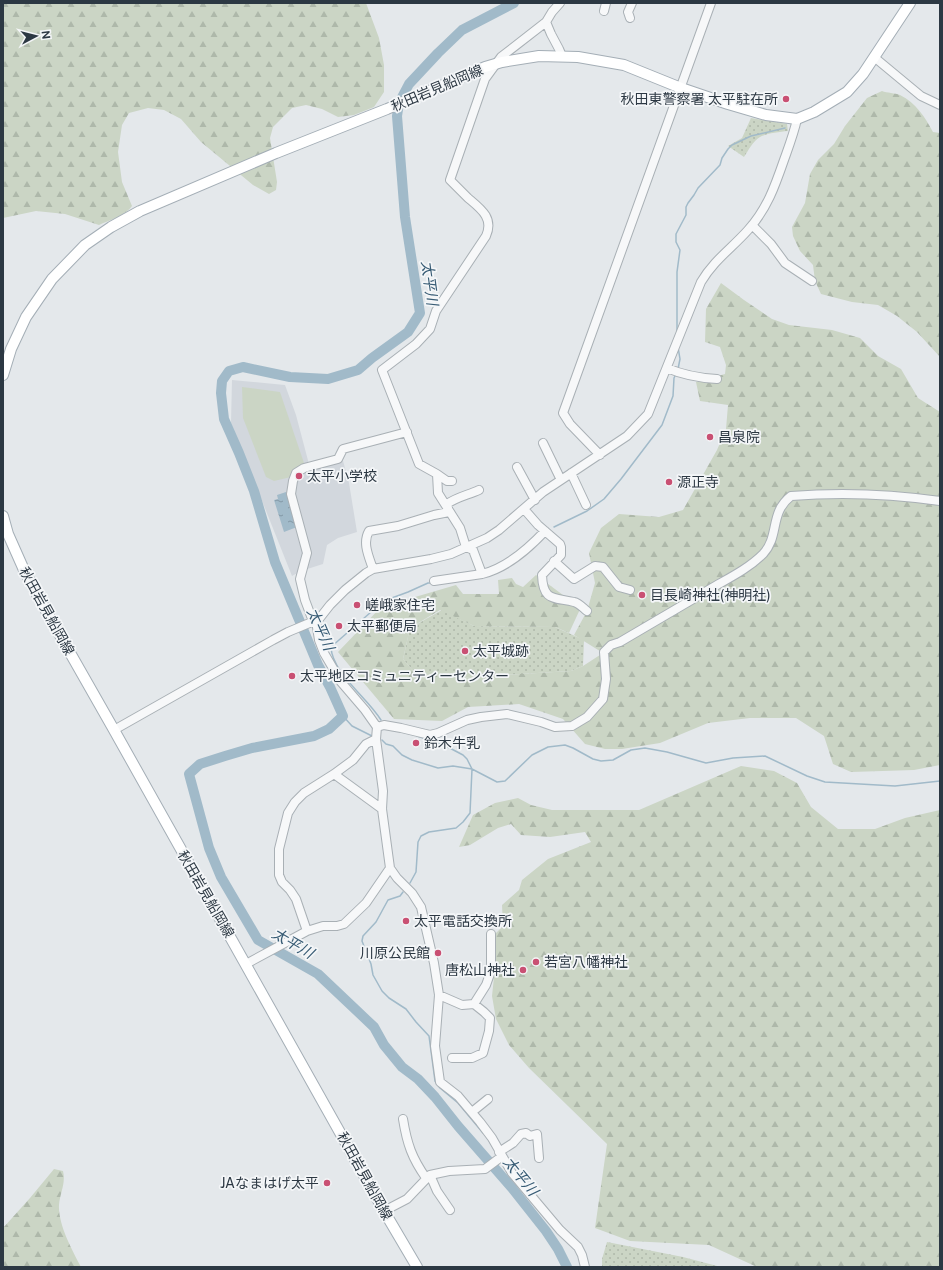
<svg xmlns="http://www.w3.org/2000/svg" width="943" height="1270" font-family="'Public Sans','Noto Sans JP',sans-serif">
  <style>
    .built { fill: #d2d7dd }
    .grass { fill: url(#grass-dots) }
    .forest { fill: url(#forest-firs) }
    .pitch { fill: #cbd5c5 }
    .water { fill: url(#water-ripples) }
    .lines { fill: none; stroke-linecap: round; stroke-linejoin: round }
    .stream { stroke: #a1bac9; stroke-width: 1.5 }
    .river { stroke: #a1bac9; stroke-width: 10 }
    .minor-casing { stroke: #a9b0b5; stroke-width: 10 }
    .major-casing { stroke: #a4aeb6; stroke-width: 12 }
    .minor { stroke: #f7f8f9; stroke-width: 8 }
    .major { stroke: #fff; stroke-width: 10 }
    .poi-dot { fill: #c95073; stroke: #f4f6f8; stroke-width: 1.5 }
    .labels { text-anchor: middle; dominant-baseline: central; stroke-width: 3.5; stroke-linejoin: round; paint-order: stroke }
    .street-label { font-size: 14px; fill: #2c3843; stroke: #f4f6f8 }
    .poi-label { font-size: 14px; fill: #2c3843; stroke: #f4f6f8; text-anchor: start }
    .water-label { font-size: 15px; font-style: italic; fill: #385c75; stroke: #f4f6f8 }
  </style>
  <defs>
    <pattern id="grass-dots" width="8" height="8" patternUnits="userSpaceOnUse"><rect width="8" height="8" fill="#cbd5c5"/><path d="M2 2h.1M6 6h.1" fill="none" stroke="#aeb8aa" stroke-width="1.8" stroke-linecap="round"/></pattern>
    <pattern id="forest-firs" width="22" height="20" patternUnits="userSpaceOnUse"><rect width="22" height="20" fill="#cbd5c5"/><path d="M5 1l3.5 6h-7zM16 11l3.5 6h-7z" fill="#aeb8aa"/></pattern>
    <pattern id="water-ripples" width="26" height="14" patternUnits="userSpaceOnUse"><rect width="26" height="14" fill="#a1bac9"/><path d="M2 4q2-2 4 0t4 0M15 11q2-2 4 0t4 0" fill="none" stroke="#8398a5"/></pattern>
  </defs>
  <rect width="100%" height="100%" fill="#e4e8eb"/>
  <path class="built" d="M232,380L285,385L296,415L310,468L342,457L349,483L357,532L338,538L327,545L323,564L301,571L292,576L231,423Z"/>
  <path class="grass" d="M751,118L787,124L788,131C779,132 767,133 760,137C753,141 748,151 744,157L728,146L742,138Z
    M442,610L474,626L555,627L584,640L583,666L571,671L456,678L414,672L403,659L410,628Z
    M607,1242L683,1257L721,1267H602V1259Z"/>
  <path class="forest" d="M3,3H366L379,38L384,65V92L374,107L354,115L338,117L322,109L306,105L292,108L273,127L270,138L277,182L276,190L269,194L253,185L201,142L181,119L164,110L148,108L129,113L122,125L118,152L122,182L132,206C126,215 110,220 99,225L65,214L36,211L3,218Z
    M882,91C887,93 895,93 900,95C916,103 925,117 933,132L940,133V357L917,332L897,316L878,305L852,302L821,294L815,281L813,265L800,251L793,236L792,227L805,203L810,174L818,160L834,144L845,126L867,98Z
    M721,283L744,300L772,319L789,325L832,330L860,338L878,356L901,369L918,398L940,412V765L914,770L851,772L833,764L824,736L796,718H750L708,723L660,743L622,749H605L585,744L563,719L519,704L468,707L442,721L394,719L338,652L381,607L456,585L463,594H499L498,580L512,578L516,584L523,587L536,575L563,595L582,605L569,633L555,627L474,626L440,610L410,628L403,659L414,672L456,678L571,671L583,666L603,653L574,635L587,611L595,583L589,553L601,528L619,514L659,517L683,510L717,450L726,429L728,405L700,401L696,382L725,374L726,365L720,347L705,342L706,309Z
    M741,766L774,771L797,783L811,807L838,829H875L905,818L940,810V1267H757L709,1245L630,1241L595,1228L607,1144L529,1068L509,1045L496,1019L492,996L495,968L493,936L503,926L502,905L519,890L522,880L548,859L591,842L585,832L550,837L521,835L511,824L498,828L470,845L459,847L473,815L495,803L518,798L531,805L552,810H639Z
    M54,1169L63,1171C66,1183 60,1193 59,1205C58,1224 72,1250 81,1267H3V1228L30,1198Z"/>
  <path class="pitch" d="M242,387L280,392L305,466L291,477L274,481L266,477L243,418Z"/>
  <path class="water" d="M286,492L297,527L284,532L274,500L278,499L277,495Z"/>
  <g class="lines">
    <path class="stream" d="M677,333V272L680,250L676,242V234L686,215V207L688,203L694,195L698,188L720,165L722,158L728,149L732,145L751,136L785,128
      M678,369L680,359L678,347
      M554,527L587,511L604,499L621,479L662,425L673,396L674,378L676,374
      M343,716L352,726L372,736
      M381,720C368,698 332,673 331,647L371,612L373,605L408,592L428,583H432
      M382,740L386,744L393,746L402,755L412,760L438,768L453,766L472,769L497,782L505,781L532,755L548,747L565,745L573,748L593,759L601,761L613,760L631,750L645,748L667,752L706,763L733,758L765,756L807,776L825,782L895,786L940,781
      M410,883L416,872L418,842L421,836L429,832L456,828L463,822L470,813L472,769L467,759L463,755L444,745L417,736
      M403,892L400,896L388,900L376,922L363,936L362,941L371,964L373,975L382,991L389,998L406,1009L416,1022L429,1036L435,1081L440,1088L458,1103L483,1133
      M487,1137L491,1144"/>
    <path class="river" d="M514,3L462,30L438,53L409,84L399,103L397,116L405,217L420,313L408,332L372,358L358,370L328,379L290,377L243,367L229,371L222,381L221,393L224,419L239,453L254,491L275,562L318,665L330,687L343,716L329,729L314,736L252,748L225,756L200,764L189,774L209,848L221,877L258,940L318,974L374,1027L384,1045L402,1067L418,1079L435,1097L458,1126L512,1188L546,1231L558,1249L567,1267"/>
    <defs>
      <path id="minor" d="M604,11L606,3
        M630,18L628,12L632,3
        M546,22L551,34L559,49L562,56
        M874,57L921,96L940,105
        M752,225L771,244L785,263L812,281
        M667,368C683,375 699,378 717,379
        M407,432L343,449L338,459L304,468L296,473L293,481L291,494L307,553L300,579L305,600L311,616L316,621L319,640L324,653L341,682L365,710L377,727L376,739L383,791L382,809L390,868L397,878L412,893L421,907L434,963L439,995L435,1046L440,1082L458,1096L480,1122L492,1138L512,1173L560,1230L578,1247L582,1255L585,1267
        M543,443L561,480
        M600,455L570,424L563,413L711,3
        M517,467L535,500
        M571,473L586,505
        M437,474L447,481H452
        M524,509L538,525L560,544L561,547V555L542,575C543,602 554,597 574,602C579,603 583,608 587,611
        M545,531C528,549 507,568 482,574L473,550L466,547L460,528L438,493L437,474L419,464L382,370L416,344L430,329L436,311L486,236C494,218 481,209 468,198C462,192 456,186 450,180L485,79L501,57L546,22L552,12L560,3
        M554,561L574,579L595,566L603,567L619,587L630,590
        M373,569C369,557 362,543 369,531L398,526L434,515L449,512L447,504C457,497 468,495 479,490
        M434,581L482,574
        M377,727L384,725L401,728L430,735L438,733L467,720L481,717L507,714L541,722L555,727L572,726L587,717L603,699L606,679L604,652L611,645L620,642C652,623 685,604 717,585C733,576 750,567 763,554C780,536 769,513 791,496C840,492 891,494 940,501
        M114,730L273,640L288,632L319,619L330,605L345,590L366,573L373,569L431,559L451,554L487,538L499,530L543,492L627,436L648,414L701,282C714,260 732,248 748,230C767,209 775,186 784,160C789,146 794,133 797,119
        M334,774L382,809
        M307,931L296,899L290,890L282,882L279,875V849L288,813L295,802L304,793L334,774L353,760L366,744L376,739
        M246,964L307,931L323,926H337L344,924L366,903L390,868
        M439,995L462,1005L474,1004L486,985L491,971V934
        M452,1058H472L483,1053L489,1031L490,1018L484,1012L474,1004
        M472,1112L488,1099
        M403,1119C407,1144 412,1158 426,1178
        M499,1152L513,1143L521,1134L526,1133L530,1136L537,1134L539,1158
        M430,1175L437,1191L450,1210
        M384,1211L407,1199L430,1175L449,1171L485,1169L501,1157"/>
      <path id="major" d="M3,375L11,349L26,317L52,279L85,245L111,227L140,211L276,153L387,109L485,67L502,62L539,56L578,57L624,65L681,88L728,104L766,115L797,119L814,112L847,92L863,74L910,3
        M3,516L8,534L24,570L40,600L114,730L384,1211L417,1267"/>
    </defs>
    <use href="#minor" class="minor-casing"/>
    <use href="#major" class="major-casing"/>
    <use href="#minor" class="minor"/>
    <use href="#major" class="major"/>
  </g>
  <g class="poi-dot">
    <circle cx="786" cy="99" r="4"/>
    <circle cx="710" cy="437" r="4"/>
    <circle cx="299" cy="476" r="4"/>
    <circle cx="669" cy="482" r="4"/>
    <circle cx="642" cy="595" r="4"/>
    <circle cx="357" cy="605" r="4"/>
    <circle cx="339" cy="626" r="4"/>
    <circle cx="465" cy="651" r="4"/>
    <circle cx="292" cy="676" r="4"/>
    <circle cx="416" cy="743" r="4"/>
    <circle cx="406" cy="921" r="4"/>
    <circle cx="438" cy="953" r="4"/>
    <circle cx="536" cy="962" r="4"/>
    <circle cx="523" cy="970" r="4"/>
    <circle cx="327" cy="1183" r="4"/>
  </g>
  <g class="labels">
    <g class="street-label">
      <text transform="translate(437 88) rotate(-23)">秋田岩見船岡線</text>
      <text transform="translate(47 611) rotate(61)">秋田岩見船岡線</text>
      <text transform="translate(206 894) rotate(60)">秋田岩見船岡線</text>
      <text transform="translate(365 1176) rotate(61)">秋田岩見船岡線</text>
    </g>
    <g class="poi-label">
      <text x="778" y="99" text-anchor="end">秋田東警察署 太平駐在所</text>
      <text x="718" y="437">昌泉院</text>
      <text x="307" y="476">太平小学校</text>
      <text x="677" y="482">源正寺</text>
      <text x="650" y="595">目長崎神社(神明社)</text>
      <text x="365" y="605">嵯峨家住宅</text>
      <text x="347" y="626">太平郵便局</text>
      <text x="473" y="651">太平城跡</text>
      <text x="300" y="676">太平地区コミュニティーセンター</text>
      <text x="424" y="743">鈴木牛乳</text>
      <text x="414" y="921">太平電話交換所</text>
      <text x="430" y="953" text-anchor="end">川原公民館</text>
      <text x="544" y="962">若宮八幡神社</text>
      <text x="515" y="970" text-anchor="end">唐松山神社</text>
      <text x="319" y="1183" text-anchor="end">JAなまはげ太平</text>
    </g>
    <g class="water-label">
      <text transform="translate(430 283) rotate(82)">太平川</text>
      <text transform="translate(321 629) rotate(66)">太平川</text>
      <text transform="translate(293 943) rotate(30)">太平川</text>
      <text transform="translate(521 1176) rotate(51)">太平川</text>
    </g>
  </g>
  <rect width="943" height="1270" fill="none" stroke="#2c3843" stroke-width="8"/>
  <g transform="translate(36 36) rotate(83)" stroke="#f4f6f8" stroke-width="3" paint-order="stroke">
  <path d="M0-3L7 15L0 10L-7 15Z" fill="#2c3843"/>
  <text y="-6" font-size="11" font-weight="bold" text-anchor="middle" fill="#2c3843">N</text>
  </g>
</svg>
